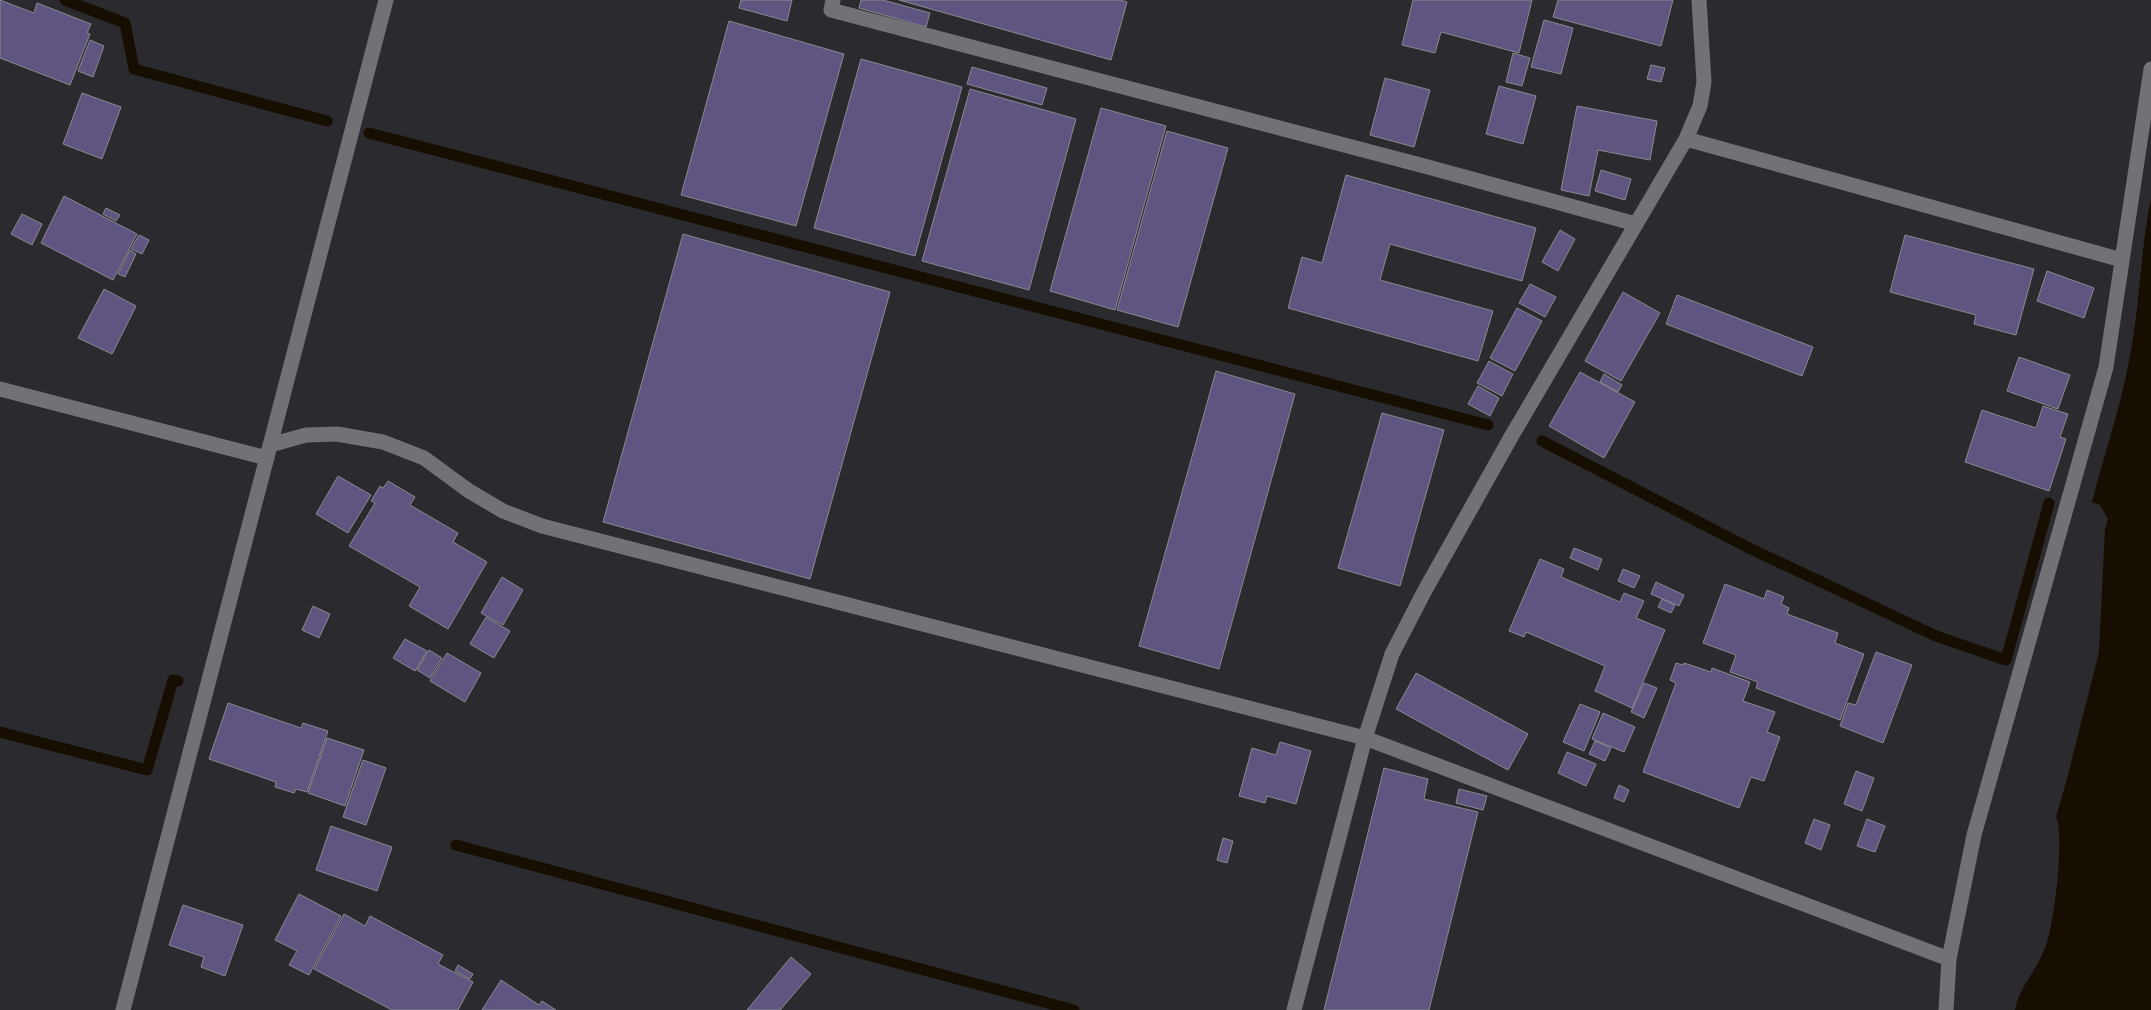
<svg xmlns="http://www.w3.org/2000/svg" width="2151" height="1010" font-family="Signika,sans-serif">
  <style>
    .water { fill: #160e00 }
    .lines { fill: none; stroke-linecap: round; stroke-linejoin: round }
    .stream { stroke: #160e00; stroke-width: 11 }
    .building { fill: #605581; stroke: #8a898f }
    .minor { stroke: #727176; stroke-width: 15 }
  </style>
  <rect width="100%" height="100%" fill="#2b2a2e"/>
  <path class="water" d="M2151,198V1010H2015C2019,987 2037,970 2045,948C2054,926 2065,837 2056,817L2068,775L2099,652L2105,529L2108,519L2100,505L2092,502C2104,456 2120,409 2129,361C2140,307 2140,252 2151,198Z"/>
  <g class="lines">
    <path class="stream" d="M65,0L125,23L134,69L327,121
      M369,133L1488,425
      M1542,441L1751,549L1936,636L2006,660L2049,503
      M0,732L147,770L173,680L178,681
      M456,845L1074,1010"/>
  </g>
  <path class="building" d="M0,0L34,13L37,3L91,24L87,33L90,34L70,85L0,58Z
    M741,0H792L787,21L739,8Z
    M861,0H883L930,13L926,27L859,8Z
    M899,0H1120L1127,2L1111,60Z
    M1413,0H1532L1519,53L1441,32L1435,53L1402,45Z
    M1558,0H1673L1661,46L1553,17Z
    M1544,20L1573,28L1561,74L1531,67Z
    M729,21L844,54L796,226L681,195Z
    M90,40L104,46L93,77L78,71Z
    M1513,53L1530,58L1522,86L1506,82Z
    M861,59L962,87L915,256L814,228Z
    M1651,65L1665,68L1661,82L1647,79Z
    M972,67L1047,88L1042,105L967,84Z
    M1385,78L1430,90L1414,147L1370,135Z
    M1499,86L1536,96L1523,144L1486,134Z
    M970,89L1076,119L1029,290L922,261Z
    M82,93L121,107L102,159L63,144Z
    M1577,106L1657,121L1650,160L1598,150L1589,196L1561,190Z
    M1101,108L1166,126L1115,310L1050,291Z
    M1167,131L1228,148L1178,327L1117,310Z
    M1601,170L1631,179L1625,200L1595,191Z
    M1346,175L1536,228L1522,281L1390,244L1380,280L1493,311L1478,361L1288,308L1302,257L1322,263Z
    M64,196L137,234L113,280L41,243Z
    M106,208L120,215L116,221L103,214Z
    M22,214L42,224L32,245L11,234Z
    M1560,230L1575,239L1558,271L1542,262Z
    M683,234L890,292L810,579L603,522Z
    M139,235L149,240L142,254L131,249Z
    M1905,235L2034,269L2016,335L1974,324L1976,315L1890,292Z
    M130,250L136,254L125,277L118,274Z
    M2047,271L2094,288L2084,318L2037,301Z
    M1530,284L1556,297L1545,317L1519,303Z
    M104,289L136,306L112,354L78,338Z
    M1623,292L1660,313L1621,381L1585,361Z
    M1677,295L1813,347L1802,376L1666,324Z
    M1517,308L1542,321L1515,371L1490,358Z
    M2019,357L2070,375L2058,409L2007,391Z
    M1489,361L1513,374L1502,396L1477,383Z
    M1216,371L1295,394L1219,669L1139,646Z
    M1580,372L1635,402L1604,458L1549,426Z
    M1604,374L1622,385L1618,392L1600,382Z
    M1478,386L1499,398L1490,416L1468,404Z
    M2043,406L2068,414L2060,437L2066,439L2049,491L1965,462L1982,410L2036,428Z
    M1382,413L1444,430L1400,586L1338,568Z
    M338,476L371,495L348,533L316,514Z
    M388,481L415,497L410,505L458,533L453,542L487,562L448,629L409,606L420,587L349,546L375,503L371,501L380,486L383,488Z
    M1574,548L1602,559L1598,570L1570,558Z
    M1540,559L1564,569L1561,577L1620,602L1624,593L1644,601L1636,618L1665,630L1632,708L1595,691L1605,666L1526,632L1524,637L1509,631Z
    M1623,569L1640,576L1634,588L1618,581Z
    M502,577L523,590L503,625L481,613Z
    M1656,582L1684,595L1679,606L1651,594Z
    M1725,584L1764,599L1767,590L1784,597L1781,604L1789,608L1787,614L1838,633L1835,643L1864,654L1840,720L1756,688L1758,682L1730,672L1736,655L1703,643Z
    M1662,599L1675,605L1671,613L1658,607Z
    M313,606L330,614L319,638L302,630Z
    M486,617L510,631L494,658L470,644Z
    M405,639L427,651L415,671L393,658Z
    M429,650L442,658L430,678L417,670Z
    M1876,652L1912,665L1883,743L1840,726L1848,703L1856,705Z
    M447,653L481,673L465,702L430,681Z
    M1676,663L1683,665L1684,663L1711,672L1712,668L1750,682L1743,701L1775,712L1767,732L1780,737L1764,781L1751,777L1739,808L1643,772L1676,683L1670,680Z
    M1416,673L1528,734L1508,770L1396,709Z
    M1644,683L1657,688L1644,718L1631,712Z
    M228,703L301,728L303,723L328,731L307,792L296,789L294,793L275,787L276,782L209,759Z
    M1580,704L1600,712L1584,751L1563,742Z
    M1603,713L1635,727L1624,752L1592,739Z
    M327,738L364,750L345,806L308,793Z
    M1595,741L1611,748L1605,761L1589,754Z
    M1280,742L1311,751L1296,804L1267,796L1265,803L1239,796L1252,748L1276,755Z
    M1567,752L1596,764L1586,786L1558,773Z
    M363,760L386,768L366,825L343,817Z
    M1384,768L1428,779L1424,799L1478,812L1429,1010H1324Z
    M1856,771L1874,778L1862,811L1844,804Z
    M1619,785L1629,790L1624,802L1614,798Z
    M1459,789L1487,796L1483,810L1456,803Z
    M1814,819L1830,825L1821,850L1805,843Z
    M1867,819L1885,826L1875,852L1857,846Z
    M331,826L392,847L377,891L316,870Z
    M1223,838L1233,841L1227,863L1217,860Z
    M299,894L341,916L309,975L289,965L297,951L275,940Z
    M183,905L243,925L225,976L201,967L204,957L169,945Z
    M344,914L365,926L370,916L443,955L438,964L473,982L458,1010H392L314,969Z
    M791,957L811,974L780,1010H747Z
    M458,965L473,974L470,979L455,971Z
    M501,980L539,1005L542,1001L556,1010H482Z"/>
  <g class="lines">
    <path class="minor" d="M833,0L831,10L1428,167L1636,224
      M1686,139L2122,260
      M0,389L267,458
      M270,445L306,435L337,434L383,442L424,458L469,491L503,511L542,526L1365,738L1949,959
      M123,1010L386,0
      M1294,1010L1365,738L1392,654L1424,592L1511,437L1686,139L1700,106L1704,82L1699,0
      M1946,1010L1949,959L1974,835L2106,367L2151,69"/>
  </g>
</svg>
